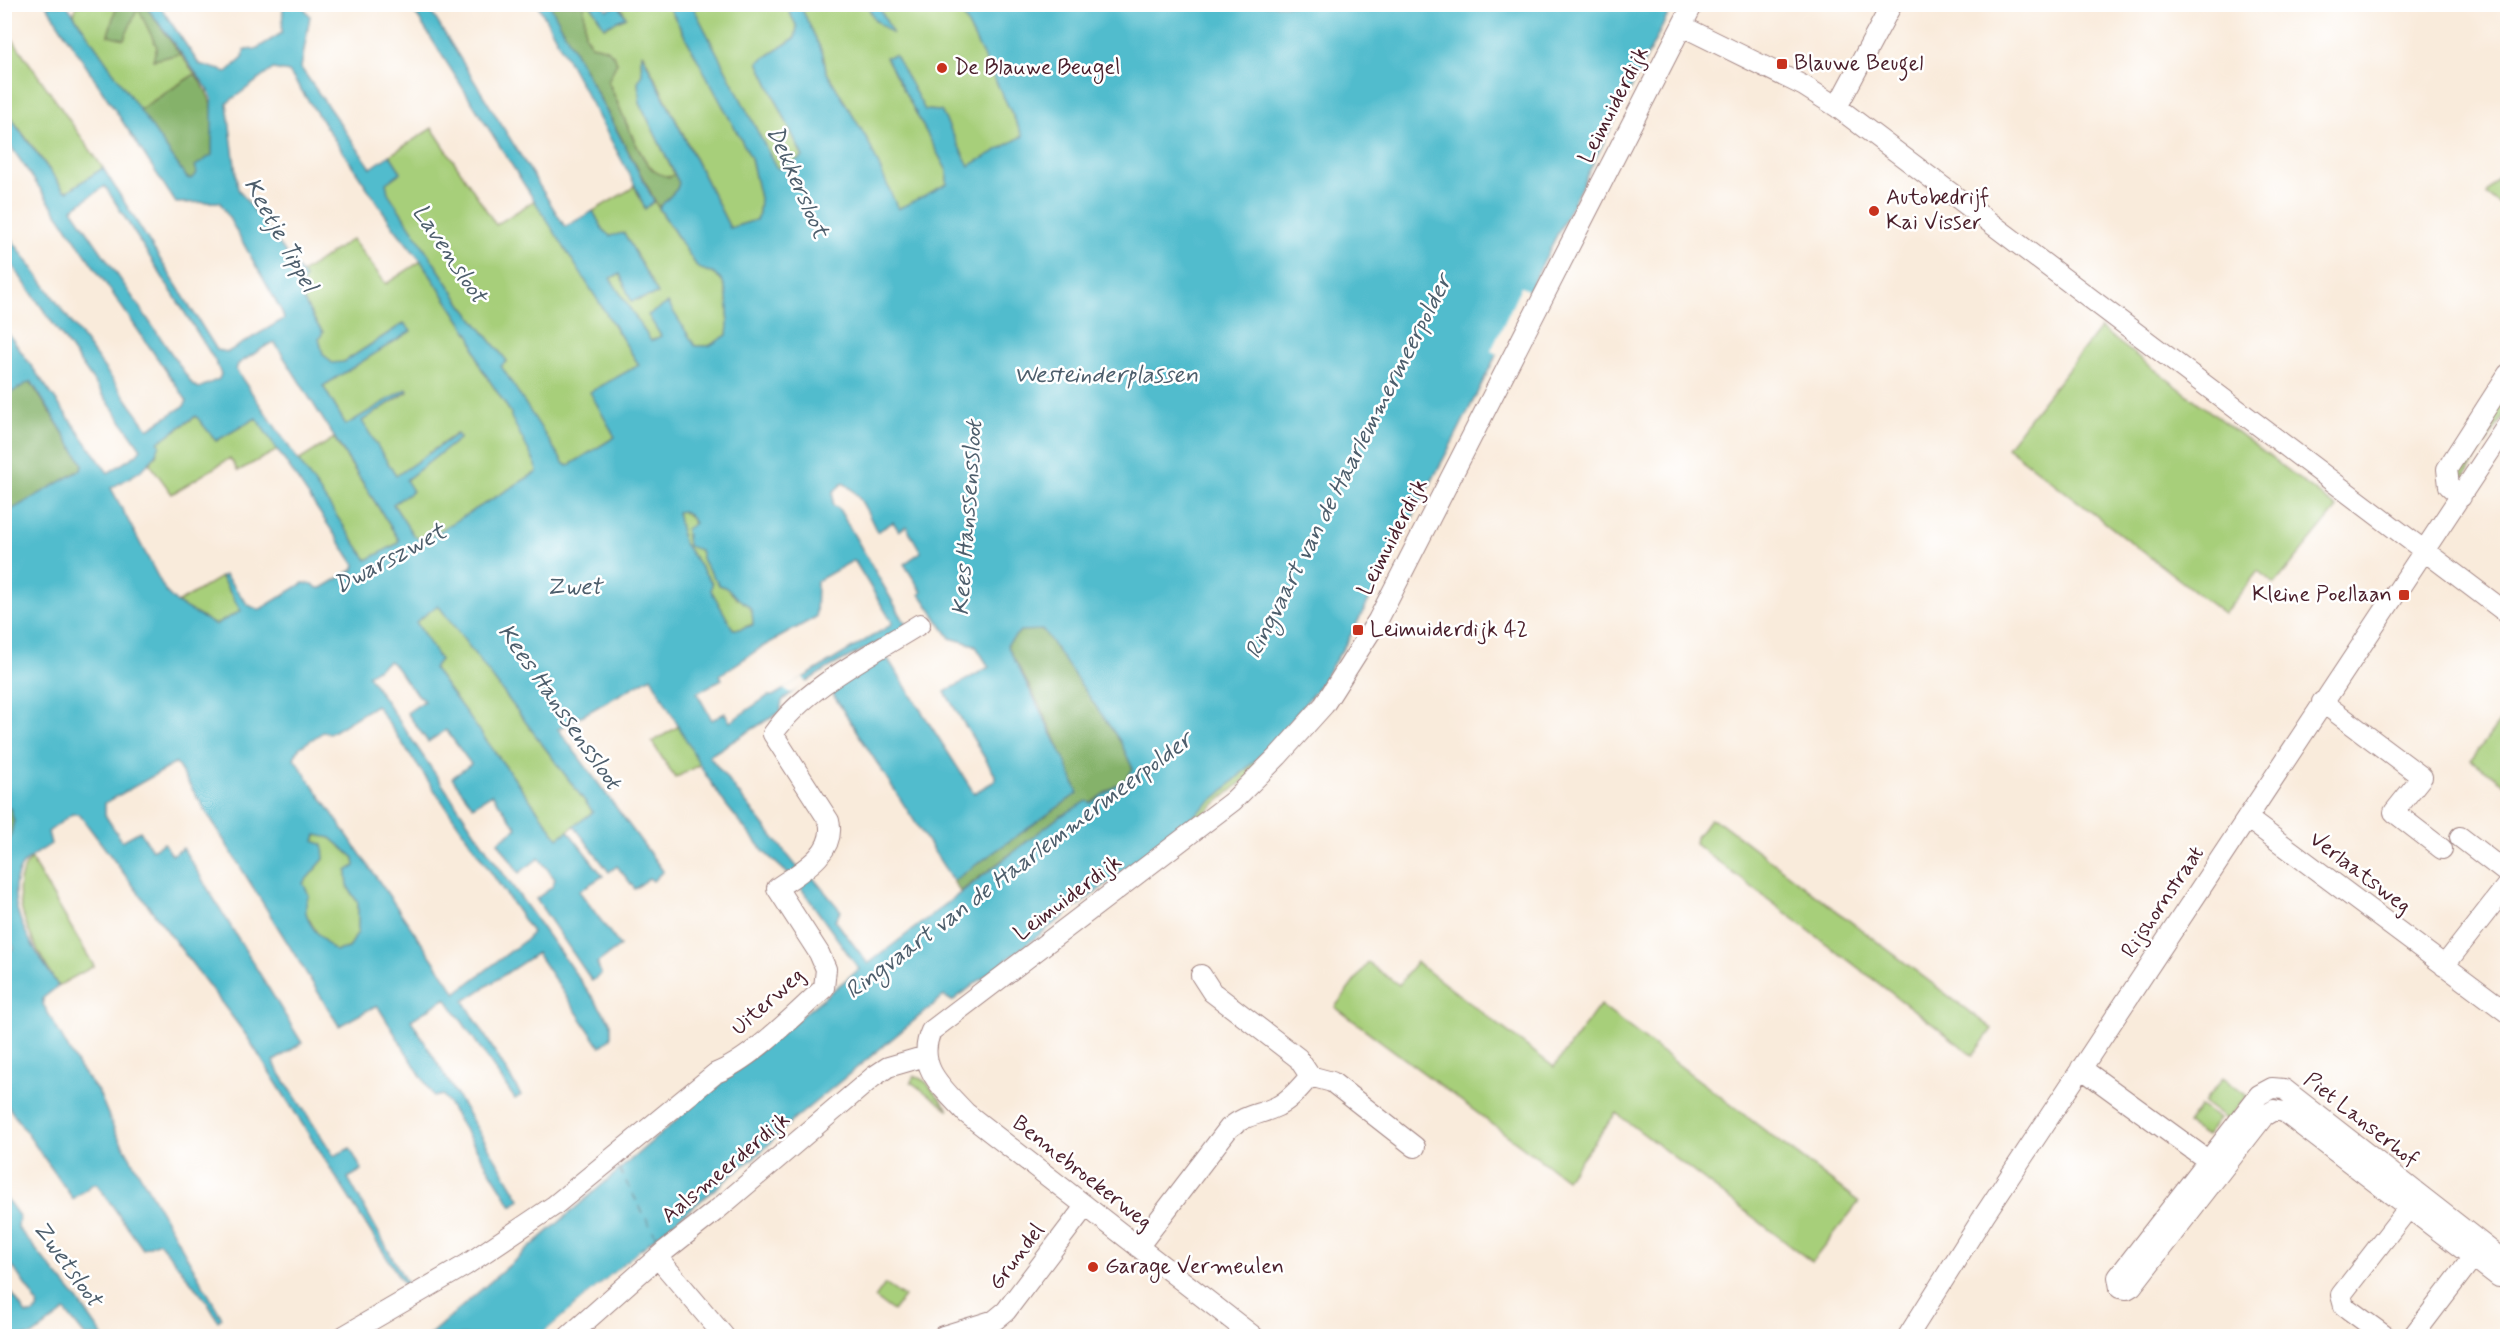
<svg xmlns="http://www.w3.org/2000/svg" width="2512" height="1341" font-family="Mynerve,sans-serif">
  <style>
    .green { fill: #a7cf7a; stroke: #787752; stroke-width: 1.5 }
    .forest { fill: #85b26a; stroke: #68684a; stroke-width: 1.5 }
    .water { fill: #51bccd; stroke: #4e6e7c; stroke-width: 1.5; fill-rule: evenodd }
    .pier { fill: #f9ebdb }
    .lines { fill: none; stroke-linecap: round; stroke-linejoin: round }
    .ferry { stroke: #4d5e6c; stroke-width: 1.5; stroke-dasharray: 8 6; stroke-linecap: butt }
    .minor-casing { stroke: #a28583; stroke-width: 22 }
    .minor { stroke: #fff; stroke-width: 20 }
    .poi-dot { fill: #c8321e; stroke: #fff; stroke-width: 2 }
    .labels { text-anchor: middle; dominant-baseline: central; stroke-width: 5; stroke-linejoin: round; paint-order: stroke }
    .poi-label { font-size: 22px; fill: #4a1f2b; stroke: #fff; text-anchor: start }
    .street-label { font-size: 22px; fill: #4a1f2b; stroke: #fff }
    .water-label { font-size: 24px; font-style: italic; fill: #4d5e6c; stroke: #fff }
  </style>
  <rect width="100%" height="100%" fill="#fff"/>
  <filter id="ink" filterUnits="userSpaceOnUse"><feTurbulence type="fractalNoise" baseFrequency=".0167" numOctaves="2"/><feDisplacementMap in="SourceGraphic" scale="12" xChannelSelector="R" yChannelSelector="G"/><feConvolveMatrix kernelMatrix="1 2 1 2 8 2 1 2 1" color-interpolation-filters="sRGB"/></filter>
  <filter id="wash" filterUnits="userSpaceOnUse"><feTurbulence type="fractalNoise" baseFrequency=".008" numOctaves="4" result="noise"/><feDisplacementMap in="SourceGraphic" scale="24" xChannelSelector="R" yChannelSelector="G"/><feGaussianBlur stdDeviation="1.35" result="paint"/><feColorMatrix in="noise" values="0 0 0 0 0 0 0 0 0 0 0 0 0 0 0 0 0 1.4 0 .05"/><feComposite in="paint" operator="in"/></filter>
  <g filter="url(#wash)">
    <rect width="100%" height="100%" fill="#f9ebdb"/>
    <path class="green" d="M76,5H117L108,35L138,7L157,47L153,60L180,54L195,74L139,110L74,15Z
      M584,5H591L605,27L626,17L619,5H668L751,158L760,198L759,213L756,220L730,228L643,54L641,58L642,74L638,82L640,103L674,174L670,177C664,176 658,174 653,170C637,154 619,104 608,81L617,62C611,49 604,47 591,45L585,35Z
      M692,5H786L797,27L795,38L758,62L803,157L779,170L776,167Z
      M800,5H867L875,20L892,33L878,5H958L1023,136L969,167L941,111L925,110L895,56L886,57L947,171V184L898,210L867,139L826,71L823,54Z
      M4,27L103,168L68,191L64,190L5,109Z
      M432,128L496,225L535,200L639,365L591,392L615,437L568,466L564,464L500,366L507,361L462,305L388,193L386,183L401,172L390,155Z
      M2507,165V211L2486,194Z
      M634,185L645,209L654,201L698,268C707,271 718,274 723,282C729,295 729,322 727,336L709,346H695L661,336L651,342L609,278L620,274L632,301L658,294L624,233L610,237L603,230L593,211L631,189Z
      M352,239L386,284L421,261L471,337L480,366L511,413L536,465L537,472L428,538L419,540L413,535L393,504L406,480L460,438L456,434L396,476L361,421L408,392L407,389L346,425L323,386L410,331L404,323L344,362L332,364L323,354L319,339L323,332C313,320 308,306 299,293L305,278L302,273Z
      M2100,328L2337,508L2275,584L2258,571L2224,614L2007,447Z
      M2507,389V411L2457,488L2449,478Z
      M197,416L216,441L256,418L278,450L238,471L230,458L172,494L150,464L157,453L158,442Z
      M334,438L399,540L397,544L367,560L298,461Z
      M682,511C702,522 695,542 703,561C709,576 727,586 737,599C751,600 753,613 753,624L740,629H733L711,590L712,583L683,542L677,512Z
      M221,577L241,611L215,625L177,603Z
      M438,605L593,812L558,838L433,668L440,660L416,622Z
      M2507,712V785L2471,760Z
      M679,726L701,764L675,778L652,742Z
      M1256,760L1257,769L1169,843L1162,842L1221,793Z
      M1710,819L1721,823L1992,1029L1973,1055L1695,844L1696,837Z
      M317,834L331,838L354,858L355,866L347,872L348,887L358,903V932L349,948L335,951L318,935L305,912L303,883L324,859L314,841Z
      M31,859L94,966L58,986C38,953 0,891 31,859Z
      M1416,962L1554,1067L1600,1005L1859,1202L1812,1262L1616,1113L1566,1179L1335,1007L1368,963L1399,985Z
      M914,1075L926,1082L949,1110L911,1082Z
      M2223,1078L2247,1096L2227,1120L2204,1103Z
      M2200,1106L2219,1119L2206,1136L2187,1124Z
      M885,1284L904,1297L893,1311L875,1298Z"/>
    <path class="forest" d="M117,5H145L180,54L153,60L157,47L138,8L124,39L108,35Z
      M550,5H584L585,35L591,45C604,47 611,49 617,62L608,82C619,104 636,154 653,170C658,174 664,176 670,177L674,174L679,183L677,189L659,208Z
      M195,74C218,103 213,119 212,155L196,166L197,173L191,179L187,178L139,110Z
      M30,381L83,464L81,470L5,514L4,392L7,394Z
      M1043,629L1120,741L1133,769L1127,778L1090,803L1059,817L960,892L953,881L1071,798C1076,765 1024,678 1007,645L1020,631Z
      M5,806L10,808L14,820L5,863Z"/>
    <path class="water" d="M46,5H67L187,178L191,179L197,173L195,166L212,155V99L208,89L145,5H159L199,64L227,72L243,58L244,50L256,49L282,33L283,5H302L310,16L301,68L371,168L390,155L401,172L386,183L388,193L462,305L507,361L501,366L564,464L568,466L615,437L590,392L639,365L410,5H427L565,227L593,211L603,230L610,236L624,233L658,294L631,301L620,274L610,278L651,341L661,336L648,315L668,303L695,346H709L727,335C729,322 729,295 723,282C718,274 707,271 698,268L659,208L677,189L679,183L640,103L638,82L642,74L641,58L642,54L730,228L756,220L759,213L760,198L751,158L668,5H692L776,167L779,169L803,157L758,62L795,38L797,27L786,5H800L823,54L826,71L867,139L898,209L947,184V171L886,57L895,55L925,110L941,111L969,166L1023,136L958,5H1673L1455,437L1347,642L1317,689L1271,745L1221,793L1162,842L952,1001L944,996L791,1122L763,1150L646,1245L540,1336H428L718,1084L859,969L796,881L764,852L726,805L704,772L651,677L558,729L663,871L653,881L649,878L635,889L617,866L609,872L574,826L593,812L438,605L416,622L440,660L433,668L558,838L568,831L603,876L579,891L620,946L597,963L601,974L592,981L536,899L552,887L555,879L539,858L519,873L498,842L517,828L492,794L473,806L452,778L471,764L446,730L428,742L407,713L424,701C418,694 412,689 407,683C400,675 399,667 389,661L368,675L495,862L611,1023V1038L600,1047L537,953L464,1001L521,1095L515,1099L446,998L411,1020L520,1199L512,1206L443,1095L434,1097L377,1005L339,1026L176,763L105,803V815L122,841L140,831L152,850L164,843L172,855L183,848L302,1043L274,1061L277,1069L334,1156L350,1148L362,1170L348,1178L410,1289L408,1291L246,1035L79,814H72L48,832L51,844C42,850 27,858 21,867C0,906 38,954 58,986L43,998V1004L80,1069L99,1093L115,1131L222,1318L218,1321L207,1302L159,1242L143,1249L97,1184H93L73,1199L5,1102V955L14,948L5,932L4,863L14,821L10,808L4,806V514L81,470L83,464L31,381L7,395L5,392V329L108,473L136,455L141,449L5,255V230L148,429L184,406L187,401L5,138L4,109L64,190L68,191L103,168L217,350L228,352L284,319L282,312L220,202L176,203ZM273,69L289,72L395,229L421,261L471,337L480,366L511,413V417L536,465L537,472L428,538L419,539L413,535L393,504L413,491L406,480L460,438L457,434L396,476L362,421L408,391L406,389L346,425L323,386L411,331L404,323L344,362L332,363L323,354L319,339L323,332C313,321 308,306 299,293L305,278L238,189L227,103ZM105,186L214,359L221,374L219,379L199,388L193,385L72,209ZM275,343L399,540L397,544L367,560L236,370L238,364L269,344ZM196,416L216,441L256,418L355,565L354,569L322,588H317L313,584L303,583L259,610L248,605L225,575L221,577L241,611L215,625L177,603L166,592L111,488C130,477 153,468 160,444L158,442ZM843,483C860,492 869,516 877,532L893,522L899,531L906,526L921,552L904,564L922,592L920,594L950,638L975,645L989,667L945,692L995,775V781L974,793L886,656L830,690L953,881L1078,793L1064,758L1007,645L1020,631L1043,630L1120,741L1133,769L1127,778L1091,803L1087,801L1059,817L868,964L835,920L841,911L809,873L797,867L709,756L780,712L782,701C818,668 865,650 908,628L839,509L833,505V492ZM682,511L689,515L695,523L686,529L688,546L700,550L703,561L719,585C727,587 730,591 736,597C748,607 753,603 753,625L740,629H733L711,590L712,583L683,542L677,512ZM854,560L892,622L891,625L773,696H768L730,722L725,713L712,720L697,693L722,679L720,675L762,647L816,617L817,581ZM376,705L532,932L528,938L456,993L294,758L299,748L323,732L331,733ZM316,835L331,838L354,858L355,866L347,871L348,887L358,903V932L349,948L335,951C320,937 297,917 309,895L303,883L324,859L323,845L314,841Z
      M538,5H550L654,201L645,209L633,181Z
      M591,5H603L607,10L618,5L626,17L604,27Z
      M867,5H878L893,34L875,20Z
      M5,1197L19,1216L18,1228L78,1300L103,1336H85L65,1311L32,1336H15L5,1321V1283L26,1314H32L37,1310L38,1304L5,1255Z"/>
    <path class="pier" d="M1521,287L1531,292L1500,355L1491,351Z
      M803,677L807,684L791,693L783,689Z
      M640,1250L642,1253L545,1336H540Z"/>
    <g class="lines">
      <path class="ferry" d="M619,1169L657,1238"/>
    </g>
  </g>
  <g filter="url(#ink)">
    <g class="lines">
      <defs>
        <path id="minor" d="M1682,26L1804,86L1837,107L2508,614
          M1837,107L1892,4
          M2461,497L2449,486L2447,469L2508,374
          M2322,702L2422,777L2394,812L2442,849
          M2247,818L2508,1013
          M2460,837L2508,874
          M2444,966L2508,884
          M1201,975L1212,992L1298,1058L1310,1076L1332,1082L1415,1147
          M2081,1068L2217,1167
          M1138,1247L1229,1128C1246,1114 1260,1115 1278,1106C1291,1099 1301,1087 1310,1076
          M658,1258L724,1336
          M2508,1264L2284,1089L2272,1088L2259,1095L2118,1277L2120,1288L2127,1289L2132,1286L2264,1116L2274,1110L2284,1112L2499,1277L2508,1275
          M344,1336L466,1265L555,1205L716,1073C751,1060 796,1013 824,988L826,969L819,953L777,888C800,872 837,853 829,821L773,734C806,686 871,655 920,624
          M569,1336L666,1250L718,1209L873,1077L888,1067L926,1056
          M943,1336L995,1320L1006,1311L1081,1212L1089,1210
          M1253,1336L966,1113C944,1089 915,1067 931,1031L1233,801L1278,756L1324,705L1378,620L1693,4
          M1908,1336L1985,1214L2508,424
          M2385,1336L2344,1306L2341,1295L2417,1197
          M2413,1336L2480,1248"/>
      </defs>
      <use href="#minor" class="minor-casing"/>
      <use href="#minor" class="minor"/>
    </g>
  </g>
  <g class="poi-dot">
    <rect x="1776" y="58" width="12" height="12" rx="3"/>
    <circle cx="942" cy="68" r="6"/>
    <circle cx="1874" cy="211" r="6"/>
    <rect x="2398" y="589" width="12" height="12" rx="3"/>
    <rect x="1352" y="624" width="12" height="12" rx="3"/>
    <circle cx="1093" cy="1267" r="6"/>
  </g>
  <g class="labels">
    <g class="poi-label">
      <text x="1794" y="64">Blauwe Beugel</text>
      <text x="954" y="68">De Blauwe Beugel</text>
      <text x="1886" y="198">Autobedrijf<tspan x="1886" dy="25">Kai Visser</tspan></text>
      <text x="2392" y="595" text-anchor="end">Kleine Poellaan</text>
      <text x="1370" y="630">Leimuiderdijk 42</text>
      <text x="1105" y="1267">Garage Vermeulen</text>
    </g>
    <g class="street-label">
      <text transform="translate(1614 105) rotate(-63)">Leimuiderdijk</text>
      <text transform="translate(1393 537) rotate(-63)">Leimuiderdijk</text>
      <text transform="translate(2360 873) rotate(37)">Verlaatsweg</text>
      <text transform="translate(1068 898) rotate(-37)">Leimuiderdijk</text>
      <text transform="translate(2163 902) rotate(-56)">Rijshornstraat</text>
      <text transform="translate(768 1002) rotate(-42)">Uiterweg</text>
      <text transform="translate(2361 1120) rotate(38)">Piet Lanserhof</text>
      <text transform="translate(726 1168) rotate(-40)">Aalsmeerderdijk</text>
      <text transform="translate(1082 1173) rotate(38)">Bennebroekerweg</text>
      <text transform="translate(1017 1257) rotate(-53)">Grundel</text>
    </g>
    <g class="water-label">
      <text transform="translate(797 182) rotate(66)">Dekkersloot</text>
      <text transform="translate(280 235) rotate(61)">Keetje Tippel</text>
      <text transform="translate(449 254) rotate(56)">Lavensloot</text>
      <text x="1106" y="375">Westeinderplassen</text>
      <text transform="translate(1349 467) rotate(-63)">Ringvaart van de Haarlemmermeerpolder</text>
      <text transform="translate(968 518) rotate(-86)">Kees Hanssenssloot</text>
      <text transform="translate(390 559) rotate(-28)">Dwarszwet</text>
      <text x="574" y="587">Zwet</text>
      <text transform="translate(559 707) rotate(55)">Kees Hanssenssloot</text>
      <text transform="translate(1019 866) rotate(-37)">Ringvaart van de Haarlemmermeerpolder</text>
      <text transform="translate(67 1264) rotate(54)">Zwetsloot</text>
    </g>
  </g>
  <rect width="2512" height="1341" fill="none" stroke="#fff" stroke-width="24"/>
</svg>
